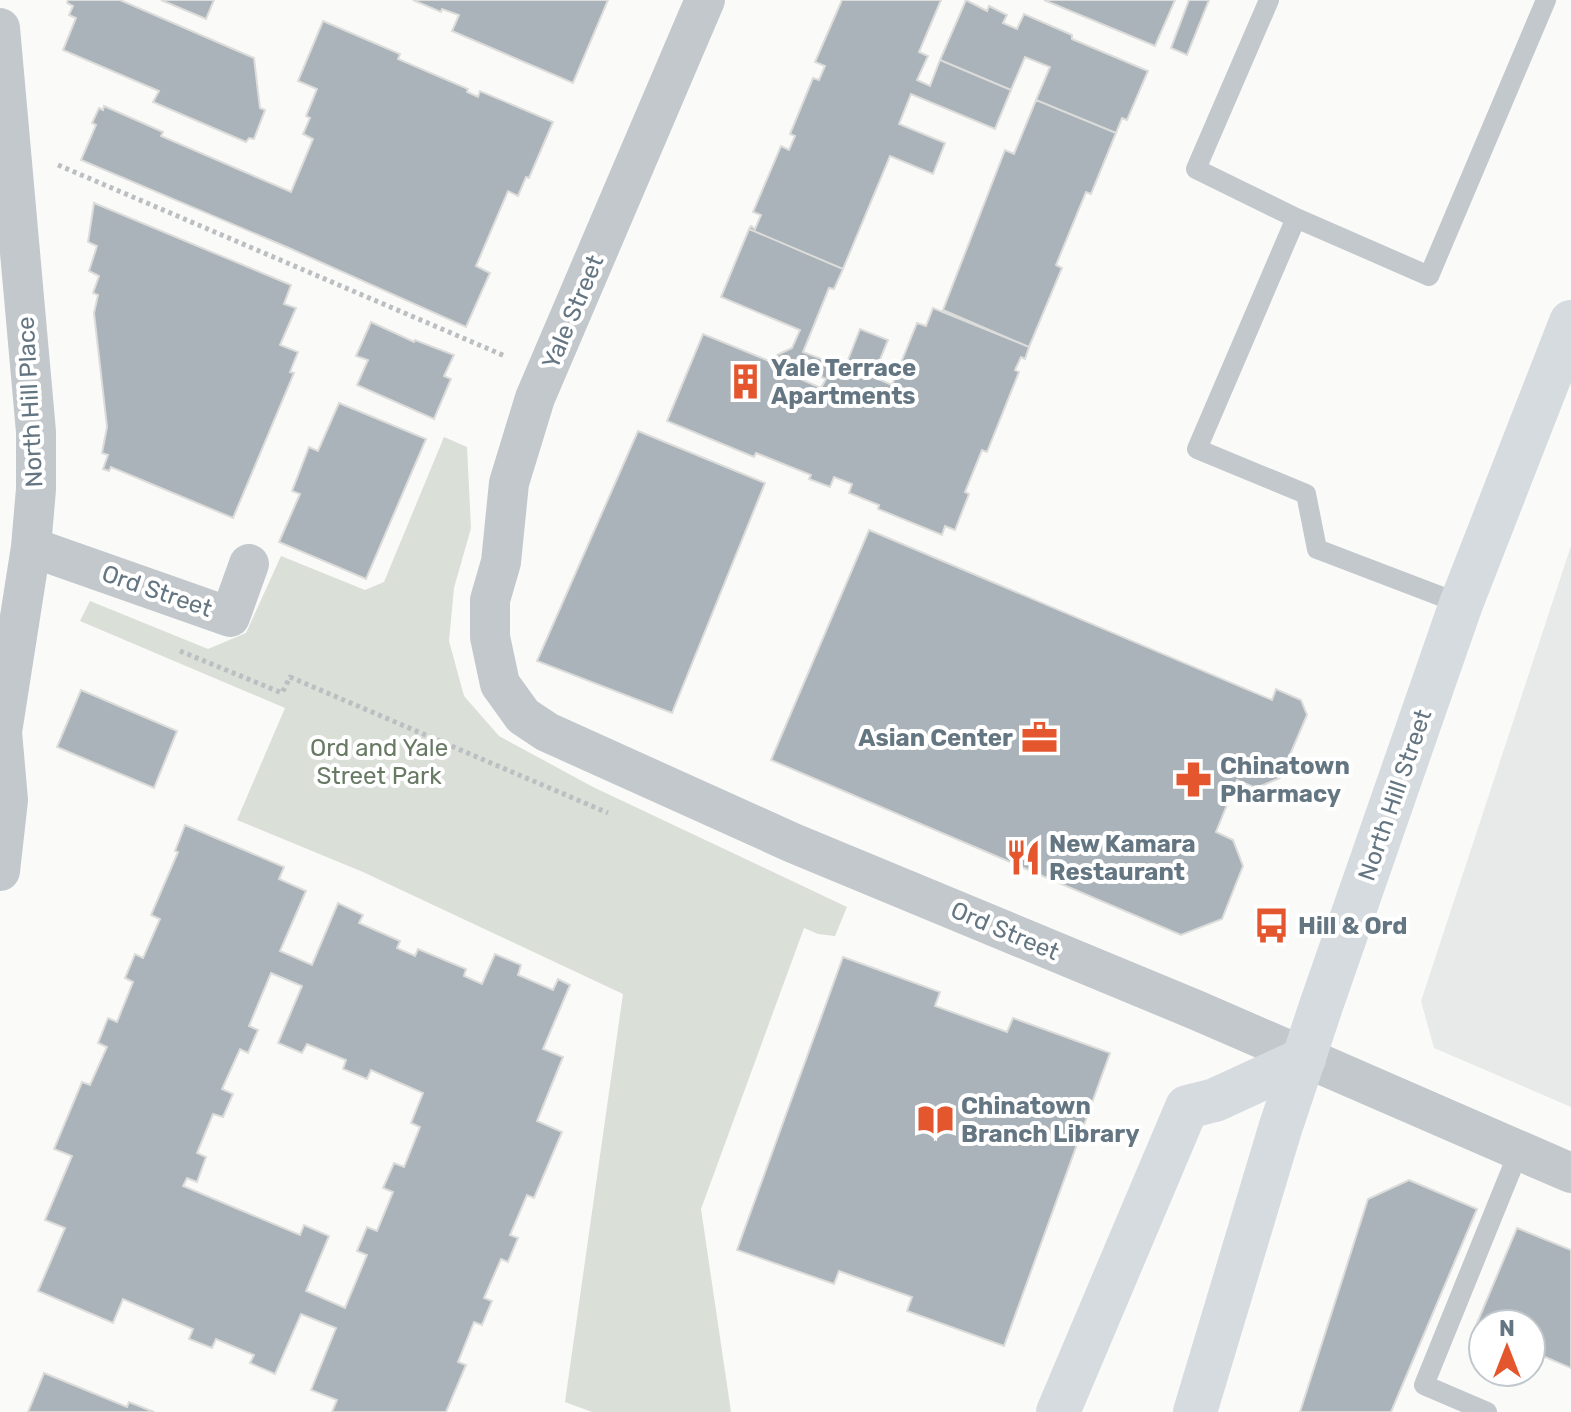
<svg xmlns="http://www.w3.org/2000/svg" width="1571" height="1412" font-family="Rubik,sans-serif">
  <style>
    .built { fill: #e8e9e9 }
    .green { fill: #dadfd7 }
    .building { fill: #aab3b9; stroke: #dcdcda; stroke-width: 2; fill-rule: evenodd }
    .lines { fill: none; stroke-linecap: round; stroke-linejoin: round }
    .path { stroke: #bbbfc2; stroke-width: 5; stroke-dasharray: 4 4; stroke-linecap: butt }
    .service { stroke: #c3c8cc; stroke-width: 20 }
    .minor { stroke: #c3c8cc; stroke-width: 40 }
    .secondary { stroke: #d6dbdf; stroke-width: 44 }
    .primary { stroke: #d6dbdf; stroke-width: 44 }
    .labels { text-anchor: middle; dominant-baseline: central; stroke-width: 8; stroke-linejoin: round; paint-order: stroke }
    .street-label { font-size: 24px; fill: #657683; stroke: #fff }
    .poi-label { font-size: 24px; font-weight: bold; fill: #657683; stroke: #fff; text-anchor: start }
    .park-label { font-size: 24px; fill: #687a64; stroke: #fff }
  </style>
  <rect width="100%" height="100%" fill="#fafaf8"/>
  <path class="built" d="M1571,546V1107L1434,1048L1421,1001Z"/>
  <path class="green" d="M444,437L467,447L471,528L454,588L449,641L464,696L499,736L593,787L847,907L835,936L818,934L804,928L701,1209L731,1412H592L565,1402L623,994L363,872L237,820L285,708L80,621L90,601L208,649L246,633L281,556L365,590L384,582Z"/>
  <path class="building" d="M68,0H120L254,58L260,108L265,110L254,139L249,138L246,142L153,102L159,91L63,50L76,18L69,15L73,6L67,3Z
    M161,0H214L206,19Z
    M413,0H608L573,83L452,31L459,15L442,9L441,12Z
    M842,0H941L919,52L928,56L917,80L930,86L940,60L1011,90L995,129L911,94L899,124L945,143L933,174L890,156L843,269L749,229L751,226L755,229L761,215L753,212L781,146L789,150L795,136L790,134L813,78L819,80L825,66L815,62Z
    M966,0L987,11L989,6L1007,15L1003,23L1017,29L1024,14L1072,35V39L1148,71L1127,120L1122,118L1116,133L1036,100L1050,67L1025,57L1011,90L940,60Z
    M1044,0H1175L1155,46Z
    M1189,0H1209L1187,55L1171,48Z
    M323,21L400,54L398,59L468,89L467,92L478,97L480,91L553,122L529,178L526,177L518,196L508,191L476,266L490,273L466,327L289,248L81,160L96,125L92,123L99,108L103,110L104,106L163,132L161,136L291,192L313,139L303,134L310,118L306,116L317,89L298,81Z
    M1036,100L1116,133L1091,194L1086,192L1056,265L1062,268L1029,347L943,310L1005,150L1014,154Z
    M94,203L291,285L284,304L296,308L280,345L298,352L290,372L294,373L233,518L111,467L109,471L103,469L108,455L102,453L107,427L94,313L98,295L93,293L99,276L89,271L97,246L88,242Z
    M749,229L843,269L834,289L829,288L803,352L829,362L830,358L846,365L860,329L888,340L873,377L892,385L917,323L926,326L933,308L1029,347L1025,359L1021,357L1015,370L1019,372L987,452L982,450L965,492L969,494L955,530L945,526L942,535L878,509L879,505L849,493L852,484L834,477L830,487L809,479L811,475L756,453L754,457L667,421L703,334L774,363L777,355L792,348L800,330L721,297ZM788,362L826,379L821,388L784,372Z
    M371,322L414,342L415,340L454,355L444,376L451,379L434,419L357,385L368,360L356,356Z
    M339,403L426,439L366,579L279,542L300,494L292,491L309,447L318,451Z
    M638,431L765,483L672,713L537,661Z
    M869,530L1272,700L1276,689L1301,700L1307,715L1280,778L1256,788L1237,780L1216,832L1233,840L1243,866L1222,919L1181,935L771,760Z
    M81,690L177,731L154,788L57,747Z
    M185,825L284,867L279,879L306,891L280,951L312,965L338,903L363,915L359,923L400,941L397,948L415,956L418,949L466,969L464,976L482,984L495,954L521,965L518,975L553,990L558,979L570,985L543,1049L563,1057L537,1121L562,1132L534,1198L527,1195L510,1235L518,1238L508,1262L501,1259L484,1298L492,1301L482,1325L474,1322L458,1362L466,1365L446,1412H332L337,1400L311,1390L336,1328L301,1314L275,1374L250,1363L254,1355L216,1339L212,1348L189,1339L193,1329L123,1299L113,1323L38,1291L65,1228L45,1220L72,1156L54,1149L82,1082L90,1085L107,1047L98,1043L108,1018L117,1022L133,982L125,978L135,954L143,958L160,919L151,915L178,852L175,851ZM271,973L302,986L278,1043L302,1053L307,1044L346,1060L343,1069L367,1079L371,1070L423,1093L411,1123L420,1127L404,1167L394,1163L383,1188L393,1192L377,1231L367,1227L357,1251L367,1255L345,1308L306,1291L329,1236L304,1225L300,1235L183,1186L187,1178L197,1182L206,1157L197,1153L213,1114L223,1117L233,1094L222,1089L240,1049L248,1053L258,1030L249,1026Z
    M843,957L940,992L935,1006L1007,1032L1013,1018L1110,1053L1004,1346L907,1311L912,1297L839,1271L834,1284L737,1250Z
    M1409,1180L1477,1209L1391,1412H1300L1368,1199Z
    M1517,1228L1571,1250V1368L1531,1351V1324H1483V1331L1475,1328Z
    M44,1373L127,1407L129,1402L154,1412H28Z"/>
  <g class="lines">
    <path class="path" d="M58,165L505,356
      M180,651L282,693L290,677L608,813"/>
    <path class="service" d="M1269,0L1196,169L1296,218
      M1461,604L1317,549L1306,494L1197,449L1296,218L1429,276L1546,0
      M1487,1412L1424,1385L1519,1151"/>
    <path class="minor" d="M705,0L535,398L509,483L501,562L490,600V637L500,684L523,716L547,732L793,843L1196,1010L1571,1173
      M0,28L36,432V489L31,547L2,732L8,800L0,871
      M31,547L230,617L249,564"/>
    <path class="secondary" d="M1195,1412L1280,1129L1322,1003L1461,604L1571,322"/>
    <path class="primary" d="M1058,1412L1187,1107L1215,1100L1304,1059"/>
  </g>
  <defs>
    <symbol id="building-bare" viewBox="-9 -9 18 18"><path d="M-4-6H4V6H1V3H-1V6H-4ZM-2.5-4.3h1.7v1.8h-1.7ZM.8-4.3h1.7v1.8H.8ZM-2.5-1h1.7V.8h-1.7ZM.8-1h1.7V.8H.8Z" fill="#e4572e" stroke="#fff" stroke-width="2.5" paint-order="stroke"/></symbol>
    <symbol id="office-bare" viewBox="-9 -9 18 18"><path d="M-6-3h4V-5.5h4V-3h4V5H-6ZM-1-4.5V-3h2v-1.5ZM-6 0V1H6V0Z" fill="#e4572e" stroke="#fff" stroke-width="2.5" paint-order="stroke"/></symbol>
    <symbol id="pharmacy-bare" viewBox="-9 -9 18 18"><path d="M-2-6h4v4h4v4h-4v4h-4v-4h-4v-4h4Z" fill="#e4572e" stroke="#fff" stroke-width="2.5" paint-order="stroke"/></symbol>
    <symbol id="restaurant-bare" viewBox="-9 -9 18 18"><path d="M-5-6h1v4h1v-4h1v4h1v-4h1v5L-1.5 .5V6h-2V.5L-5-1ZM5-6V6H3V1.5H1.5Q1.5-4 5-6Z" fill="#e4572e" stroke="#fff" stroke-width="2.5" paint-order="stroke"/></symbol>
    <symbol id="bus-bare" viewBox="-9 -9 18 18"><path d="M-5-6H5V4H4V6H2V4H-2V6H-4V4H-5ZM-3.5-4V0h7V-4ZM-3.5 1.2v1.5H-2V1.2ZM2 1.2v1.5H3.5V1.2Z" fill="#e4572e" stroke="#fff" stroke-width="2.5" paint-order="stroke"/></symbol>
    <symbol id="library-bare" viewBox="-9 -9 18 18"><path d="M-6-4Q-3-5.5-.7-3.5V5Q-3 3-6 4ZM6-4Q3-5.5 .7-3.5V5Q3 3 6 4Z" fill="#e4572e" stroke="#fff" stroke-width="2.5" paint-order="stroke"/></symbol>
  </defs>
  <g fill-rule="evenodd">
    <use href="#building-bare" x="720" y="356" width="51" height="51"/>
    <use href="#office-bare" x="1014" y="712" width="51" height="51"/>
    <use href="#pharmacy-bare" x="1168" y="754" width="51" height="51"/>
    <use href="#restaurant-bare" x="998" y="832" width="51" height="51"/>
    <use href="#bus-bare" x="1246" y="900" width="51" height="51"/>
    <use href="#library-bare" x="910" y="1094" width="51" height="51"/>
  </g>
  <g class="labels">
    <g class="street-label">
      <text transform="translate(573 312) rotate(-67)">Yale Street</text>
      <text transform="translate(30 402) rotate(-93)">North Hill Place</text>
      <text transform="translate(157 591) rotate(19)">Ord Street</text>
      <text transform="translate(1395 795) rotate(-71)">North Hill Street</text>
      <text transform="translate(1005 931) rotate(23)">Ord Street</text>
    </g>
    <g class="poi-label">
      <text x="771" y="368">Yale Terrace<tspan x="771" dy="28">Apartments</tspan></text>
      <text x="1013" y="738" text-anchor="end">Asian Center</text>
      <text x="1220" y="766">Chinatown<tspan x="1220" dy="28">Pharmacy</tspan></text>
      <text x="1049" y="844">New Kamara<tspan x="1049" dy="28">Restaurant</tspan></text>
      <text x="1298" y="926">Hill &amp; Ord</text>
      <text x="961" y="1106">Chinatown<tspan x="961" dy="28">Branch Library</tspan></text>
    </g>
    <g class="park-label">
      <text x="379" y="748">Ord and Yale<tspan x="379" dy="28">Street Park</tspan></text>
    </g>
  </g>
  <g transform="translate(1507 1348)"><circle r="38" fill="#ffffff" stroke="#c1c8cd" stroke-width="2"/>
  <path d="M0-6L14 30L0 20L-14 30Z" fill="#e4572e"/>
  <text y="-12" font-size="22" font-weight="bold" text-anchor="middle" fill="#657683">N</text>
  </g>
</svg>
